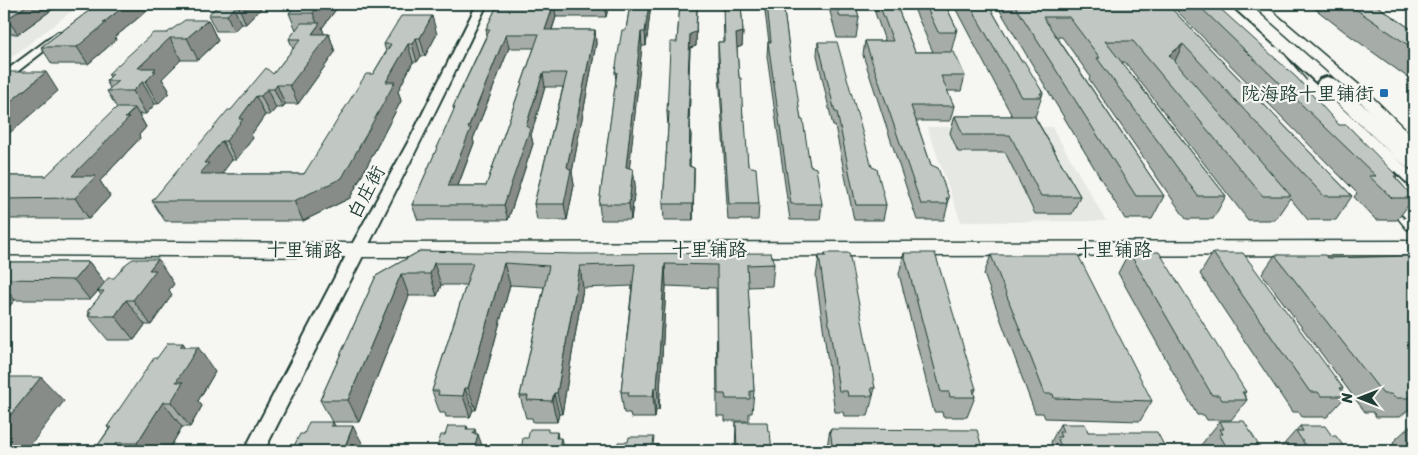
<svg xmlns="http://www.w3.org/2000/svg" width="1418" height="455" font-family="Sriracha,'LXGW WenKai TC',sans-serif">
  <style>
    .built { fill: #e6e8e4 }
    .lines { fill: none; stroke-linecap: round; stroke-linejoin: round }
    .minor-casing { stroke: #1f3d34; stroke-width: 4 }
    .tertiary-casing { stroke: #1f3d34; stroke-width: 3 }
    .trunk-casing { stroke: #1f3d34; stroke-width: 4 }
    .minor { fill: #f6f6f2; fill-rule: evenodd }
    .tertiary { fill: #f6f6f2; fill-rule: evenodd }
    .trunk { fill: #f6f6f2; fill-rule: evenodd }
    .trunk-bridge-far1-casing { stroke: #1f3d34; stroke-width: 22; stroke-linecap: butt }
    .trunk-bridge-casing { stroke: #1f3d34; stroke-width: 28; stroke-linecap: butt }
    .trunk-bridge-far1 { stroke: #f6f6f2; stroke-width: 19 }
    .trunk-bridge { stroke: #f6f6f2; stroke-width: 24 }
    .wall { fill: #a6aca8; stroke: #1f3d34; fill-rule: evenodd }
    .shaded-wall { fill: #878c88; stroke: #1f3d34 }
    .building { fill: #c1c8c3; stroke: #1f3d34; fill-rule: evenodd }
    .poi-dot { fill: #1f6fb2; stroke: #f6f6f2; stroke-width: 2 }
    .labels { text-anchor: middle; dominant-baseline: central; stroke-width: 4.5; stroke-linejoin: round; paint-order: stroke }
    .poi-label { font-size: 19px; fill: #1f3d34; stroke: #f6f6f2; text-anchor: end }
    .street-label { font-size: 19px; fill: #1f3d34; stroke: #f6f6f2 }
  </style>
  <rect width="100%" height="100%" fill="#f6f6f2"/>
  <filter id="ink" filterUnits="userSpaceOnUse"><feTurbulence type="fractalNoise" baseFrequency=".02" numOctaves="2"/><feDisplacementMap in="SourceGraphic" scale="10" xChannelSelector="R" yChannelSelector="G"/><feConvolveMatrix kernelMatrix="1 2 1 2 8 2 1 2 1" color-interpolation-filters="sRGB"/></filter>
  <g filter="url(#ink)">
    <path class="built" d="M4,4H81L4,63Z
      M927,127H1052L1106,221L961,222Z"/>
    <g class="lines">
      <defs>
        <path id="minor" d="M477,4H487C416,155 339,302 264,451H244L349,250L412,135Z
          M58,32L62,33V37L8,79L4,80V72Z"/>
        <path id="tertiary" d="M1251,4H1264L1365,90L1414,138V152L1408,151L1355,96Z
          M1393,195L1399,197L1414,214V231L1407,229L1384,201L1387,197Z
          M4,241L357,243L1414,241V255L357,257L4,255Z"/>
        <path id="trunk" d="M1209,4H1227L1414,174V194L1406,192Z
          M1327,77L1334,79L1414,150V169L1406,167L1320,87L1317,83L1320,79Z"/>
      </defs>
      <use href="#minor" class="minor-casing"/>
      <use href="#tertiary" class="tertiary-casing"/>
      <use href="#trunk" class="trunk-casing"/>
      <use href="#minor" class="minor"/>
      <use href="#tertiary" class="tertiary"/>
      <use href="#trunk" class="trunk"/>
      <defs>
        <path id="trunk-bridge-far1" d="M1273,56L1299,87"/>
        <path id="trunk-bridge" d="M1385,181L1414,209"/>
      </defs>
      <use href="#trunk-bridge-far1" class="trunk-bridge-far1-casing"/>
      <use href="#trunk-bridge" class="trunk-bridge-casing"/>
      <use href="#trunk-bridge-far1" class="trunk-bridge-far1"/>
      <use href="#trunk-bridge" class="trunk-bridge"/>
    </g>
    <path class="wall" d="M4,4H60L18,34H4Z
      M98,4H163H155L115,37L116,40L88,64H52L41,47Z
      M220,4H265L246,24H241L234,31H216L208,15Z
      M297,4H340L322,28L324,34H329L335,52L298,104H285L283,108H276L270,115H265L251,135L253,138L236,160H232L221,174H304L373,74L386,52L384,44L437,34L425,56H421L417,62H413L398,91L401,101L350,198L303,221H165L152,201L231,110L273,74L293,49L289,39L296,30L289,13Z
      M498,4H609L606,17H556L552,30H595L596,44L572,172L574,185L567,220H537L534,204L563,87H545L531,135L533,144L508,220H418L412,205L454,110L453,107L487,34L486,29ZM509,48H534L486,186H458L474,143L473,139Z
      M630,4H651L646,46H642L629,168L633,169L635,185L631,220H601L599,204L616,81L615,72L626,30Z
      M680,4H697L696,46L690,48L689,78L690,93L689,120L691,136L690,166L694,168L693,220H664L663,204L668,127L667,112L677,42Z
      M723,4H741L743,32L742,46L737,48L739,78L748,166L759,204L758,220H728L718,56V42H724Z
      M764,4H783L793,78L810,166L822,204L820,220H790L767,56L768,42H769Z
      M828,4H855L859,17L856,38H837Z
      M872,4H896L915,52H933L912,4H945L957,29L951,52L965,76L961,91H947L954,106L950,121H916L931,165L949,198L947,203L948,204L944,220H917L863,55L865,41H885Z
      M953,4H988L1021,61L1043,93L1035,117L1080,196L1072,214H1035L1005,152H958L950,133L955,116H1012Z
      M996,4H1167L1352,196L1336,220H1308L1290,198L1275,220H1248L1125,62H1122L1226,196L1213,219H1186L1089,79L1090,76L1062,37H1057L1164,196L1152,219H1125Z
      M1170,4H1215L1339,125L1397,176L1396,178L1414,198L1397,220H1376L1354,197L1357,193Z
      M1309,4H1374L1414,31V82L1345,32Z
      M208,20L218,41L198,60H181L162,79L169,90L168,91L169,93L158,104H155L146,114H139L146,127L139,135L140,138L100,181L110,196L89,219H4V176H46L117,108L107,91L110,88L106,81L110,77L108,74L167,33Z
      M818,42L872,167L886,205L883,220H854L835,126H833L817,55Z
      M420,251L774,264L772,286L748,287L754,391L752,413H749V421H725V416H717L716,288L666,286L659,410H656L655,418H631L630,413H624L621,392L632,286L583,288L562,414H559L557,422H533L532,418H526L520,396L544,287L510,285L476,410H473L470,417H446L445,413H440L432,391L466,285H441L437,296H409L359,422H332L320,400L376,276Z
      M1129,252L1246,392L1244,394L1247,400L1231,420H1207L1204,415H1197L1118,273Z
      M825,253L875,388L868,416H844L843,412H835L816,277L819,256H825Z
      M904,253L976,389L974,394L975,397L967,417H943L942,412H934L899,274Z
      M1213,253L1343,388L1341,391L1346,396L1327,417H1302L1299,412H1292L1200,274Z
      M991,255L1152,401L1140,421L1045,418L1043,413H1035L984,274Z
      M1275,255L1327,258L1414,256V410H1408L1400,417H1376L1373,412H1365L1262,274Z
      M4,262H89L105,283L174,284L169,290L172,295L151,325H145L134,340H108L88,316L89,314L87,312L101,295L98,291L90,300H15L4,312Z
      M183,343L185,347L215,372L198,401L202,406L190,427H182L168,451H99L96,448L109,429L107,427L157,358Z
      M1220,421L1262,451H1203L1204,450L1201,445Z
      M736,422L768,432L772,451H735Z
      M1414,422V451H1393L1390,447L1394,443L1393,442Z
      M1060,424L1088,432L1167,451H1050L1052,446L1051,442Z
      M1300,426L1332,436L1347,451H1278Z
      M830,429L983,451H827V447Z"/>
    <path class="shaded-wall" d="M29,4H60L18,34L7,19Z
      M127,4H155L115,37L116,40L88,64L77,47L103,23Z
      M243,4H265L246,24L239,8Z
      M320,4H340L322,28L326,38L329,34L335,52L298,104L290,85L312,34L318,26L313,13Z
      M554,4L556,17L547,44L545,30Z
      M605,4H609L606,17Z
      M649,4H651L646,46L645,32Z
      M697,4L696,46L690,48L688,93V78L690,34Z
      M234,8L241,24L234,31L227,15Z
      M432,16L437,34L425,56L420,38Z
      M208,20L218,41L198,60L187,38Z
      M595,30L596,44L572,172L574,185L567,220L564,204L567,167Z
      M641,32L642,46L628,182L626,167Z
      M743,32L742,46L736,48V34Z
      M506,34L509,48L473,139L474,143L452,201L448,186L468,128Z
      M170,38L181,60L162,79L169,90L168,91L169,93L158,104L138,68Z
      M416,38L421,56L417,62L412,44Z
      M408,44L413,62L398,91L401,101L350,198L303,221L294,201L386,82Z
      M1183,44L1173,65L1169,55Z
      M46,72L58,91L4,138V107Z
      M543,73L545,87L531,135L533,144L508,220L504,205L526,126Z
      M690,78V93L689,136L688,120Z
      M142,82L155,104L146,114L133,91Z
      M277,85L285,104L283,108L274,89Z
      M267,89L276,108L270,115L261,96Z
      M256,96L265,115L251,135L253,138L236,160L226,141L239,119Z
      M135,108L146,127L139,135L140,138L100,181L110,196L89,219L75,198L72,176Z
      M690,120L691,136L689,182V166Z
      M222,141L232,160L218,179L200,174L204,163Z
      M694,168V184L693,220V204Z
      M633,169L635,185L631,220L629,204Z
      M158,259L174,284L169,290L172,295L151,325L133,300L149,270Z
      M89,262L105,283L90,300L74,280Z
      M434,263L441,285L437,296L430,274Z
      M504,263L510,285L476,410L468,388Z
      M665,264L666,286L659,410L657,388Z
      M580,266L583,288L562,414L557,393Z
      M401,274L409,296L359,422L348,400Z
      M4,287L15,300L4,312Z
      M126,300L145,325L134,340L115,316Z
      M183,343L192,357L198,347L215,372L198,401L202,406L190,427L171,402L176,382L180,347Z
      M41,377L64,401L26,451H4V423Z
      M465,388L473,410L470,417L463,396Z
      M654,388L656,410L655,418L653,396Z
      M554,393L559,414L557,422L552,401Z
      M163,402L182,427L168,451H145L137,443Z
      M333,422L346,445L353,426L366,450V451H343L331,426Z
      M467,426L475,447L473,434L475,429L477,437L478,434L484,451H474L466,429Z
      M557,432L559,444L561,438L564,451H558L556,438Z
      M117,443L125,451H116L113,448Z"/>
    <path class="building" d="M4,4H29L7,19H4Z
      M98,4H127L103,23H106L77,47H41Z
      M220,4H243L239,8H234L227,15H208Z
      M297,4H320L313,13H289Z
      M498,4H554L545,30H595L567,167L571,170L564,204H534L567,73H543L526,126L530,129L504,205H412L455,107H453L490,29H486ZM506,34H539L486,186H448L471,128H468Z
      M630,4H649L645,32H641L626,167L633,169L629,204H599L617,72H615L622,30H626Z
      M680,4H697L696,32L690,34L688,78H690L688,120H690L689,166L694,168L693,204H663L669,112H667L670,49V42H677Z
      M724,4H741L743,32L736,34L739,78H741L743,120H745L748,166L756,168L759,204H729L718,42H725Z
      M767,4H783L793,78H795L801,120H803L810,166L816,168L822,204H791L768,42H771Z
      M836,4H855L859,17H840Z
      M879,4H896L915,52H954L965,76H941L954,106H911L931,165L938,168L949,198H946L948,204H921L865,41H893Z
      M925,4H945L957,29H955L956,32H938Z
      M969,4H988L1021,61H1024L1043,93H1040L1042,97H1022Z
      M1014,4H1167L1352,196H1324L1183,44L1169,55L1291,196H1263L1133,41H1105L1226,196H1198L1097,58H1100L1069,17H1043L1164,196H1136Z
      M1197,4H1215L1297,78L1339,125H1347L1397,176H1394L1414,198H1392L1369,176H1376Z
      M1348,4H1374L1414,31V49Z
      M401,16H432L420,38H416L412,44H408L386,82H395L342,178L294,201H152L228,110H231L266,68L273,74L301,39H289L301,23H320L312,34H329L290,85H277L274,89H267L261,96H256L239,119H243L226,141H222L204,163H209L200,174H304L366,74H373L391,44H384Z
      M185,20H208L187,38H170L138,68H156L153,71H156L145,82H142L133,91H107L118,81H106L113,74H108L153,33H167Z
      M818,42H837L872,167L877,169L886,205H856L837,112H835Z
      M6,72H46L4,107V73Z
      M116,108H135L125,118H129L72,176H96L75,198L4,199V176H46Z
      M955,116H1034L1080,196H1041L1010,135H963Z
      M420,251L579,254L771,253L774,264L747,265L754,391H750V399H726L725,394H718L717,265L665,264L657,388H654L653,396H628L629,392H621L635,264L580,266L557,393H554L552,401L527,400L528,396H520L549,266L504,263L468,388H465L463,396L438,395L439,391H432L473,263H434L430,274H401L348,400H320L376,276Z
      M1129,252H1159L1246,392H1242L1247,400H1222L1219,395H1212Z
      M825,253H849L875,388H871L873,396H848L847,391H839L819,256H826Z
      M904,253H935L976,389H973L975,397H950L949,392H941Z
      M1213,253H1243L1343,388H1340L1346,396H1321L1318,392H1310Z
      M991,255H1078L1152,401L1054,398L1053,394H1045Z
      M1275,255H1325L1327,258L1414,256V390H1413L1414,392V398H1395L1391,394H1383Z
      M133,259H158L149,270H156L133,300H126L115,316H88L91,312H87L104,291H98L108,278H114L127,263Z
      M4,262H89L74,280L4,279Z
      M168,343H183L180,347H198L176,382H183L171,402H163L137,443H117L113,448H96L111,427H107L154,358H157Z
      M5,377H41L4,423V379Z
      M1220,421H1244L1262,451H1229L1219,434H1223L1220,429H1224Z
      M309,422H333L331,426H353L343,451H285L286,448H293L300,434H304Z
      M736,422H767L768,432H770L772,451H737Z
      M1060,424H1085L1088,432H1157L1167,451H1063L1057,437H1061L1059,432H1063Z
      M448,426H467L466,429H475L473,434H478L474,451H436L441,435H445Z
      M1300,426H1325L1332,436H1336L1347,451H1309L1296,431H1303Z
      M530,429H548V432H557L556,438H561L558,451H521L523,438H528Z
      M830,429L977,430L983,451H833Z
      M629,437H654L653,445H658V451H617L618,442H628Z"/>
  </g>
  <rect class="poi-dot" x="1379" y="88" width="10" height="10" rx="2.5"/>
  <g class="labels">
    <g class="poi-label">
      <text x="1374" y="93">陇海路十里铺街</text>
    </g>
    <g class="street-label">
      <text transform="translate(366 192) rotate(-62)">白庄街</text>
      <text x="709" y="249">十里铺路</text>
      <text x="1114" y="249">十里铺路</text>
      <text transform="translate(304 250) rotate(1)">十里铺路</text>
    </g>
  </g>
  <rect width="1418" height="455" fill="none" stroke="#f6f6f2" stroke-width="20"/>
  <rect x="10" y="10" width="1398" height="435" fill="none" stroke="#1f3d34" stroke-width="2" filter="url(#ink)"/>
  <g transform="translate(1360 398) rotate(270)" stroke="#f6f6f2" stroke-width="4" paint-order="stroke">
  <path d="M0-4L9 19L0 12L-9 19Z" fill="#1f3d34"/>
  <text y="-8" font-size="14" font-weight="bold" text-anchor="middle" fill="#1f3d34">N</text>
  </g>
</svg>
